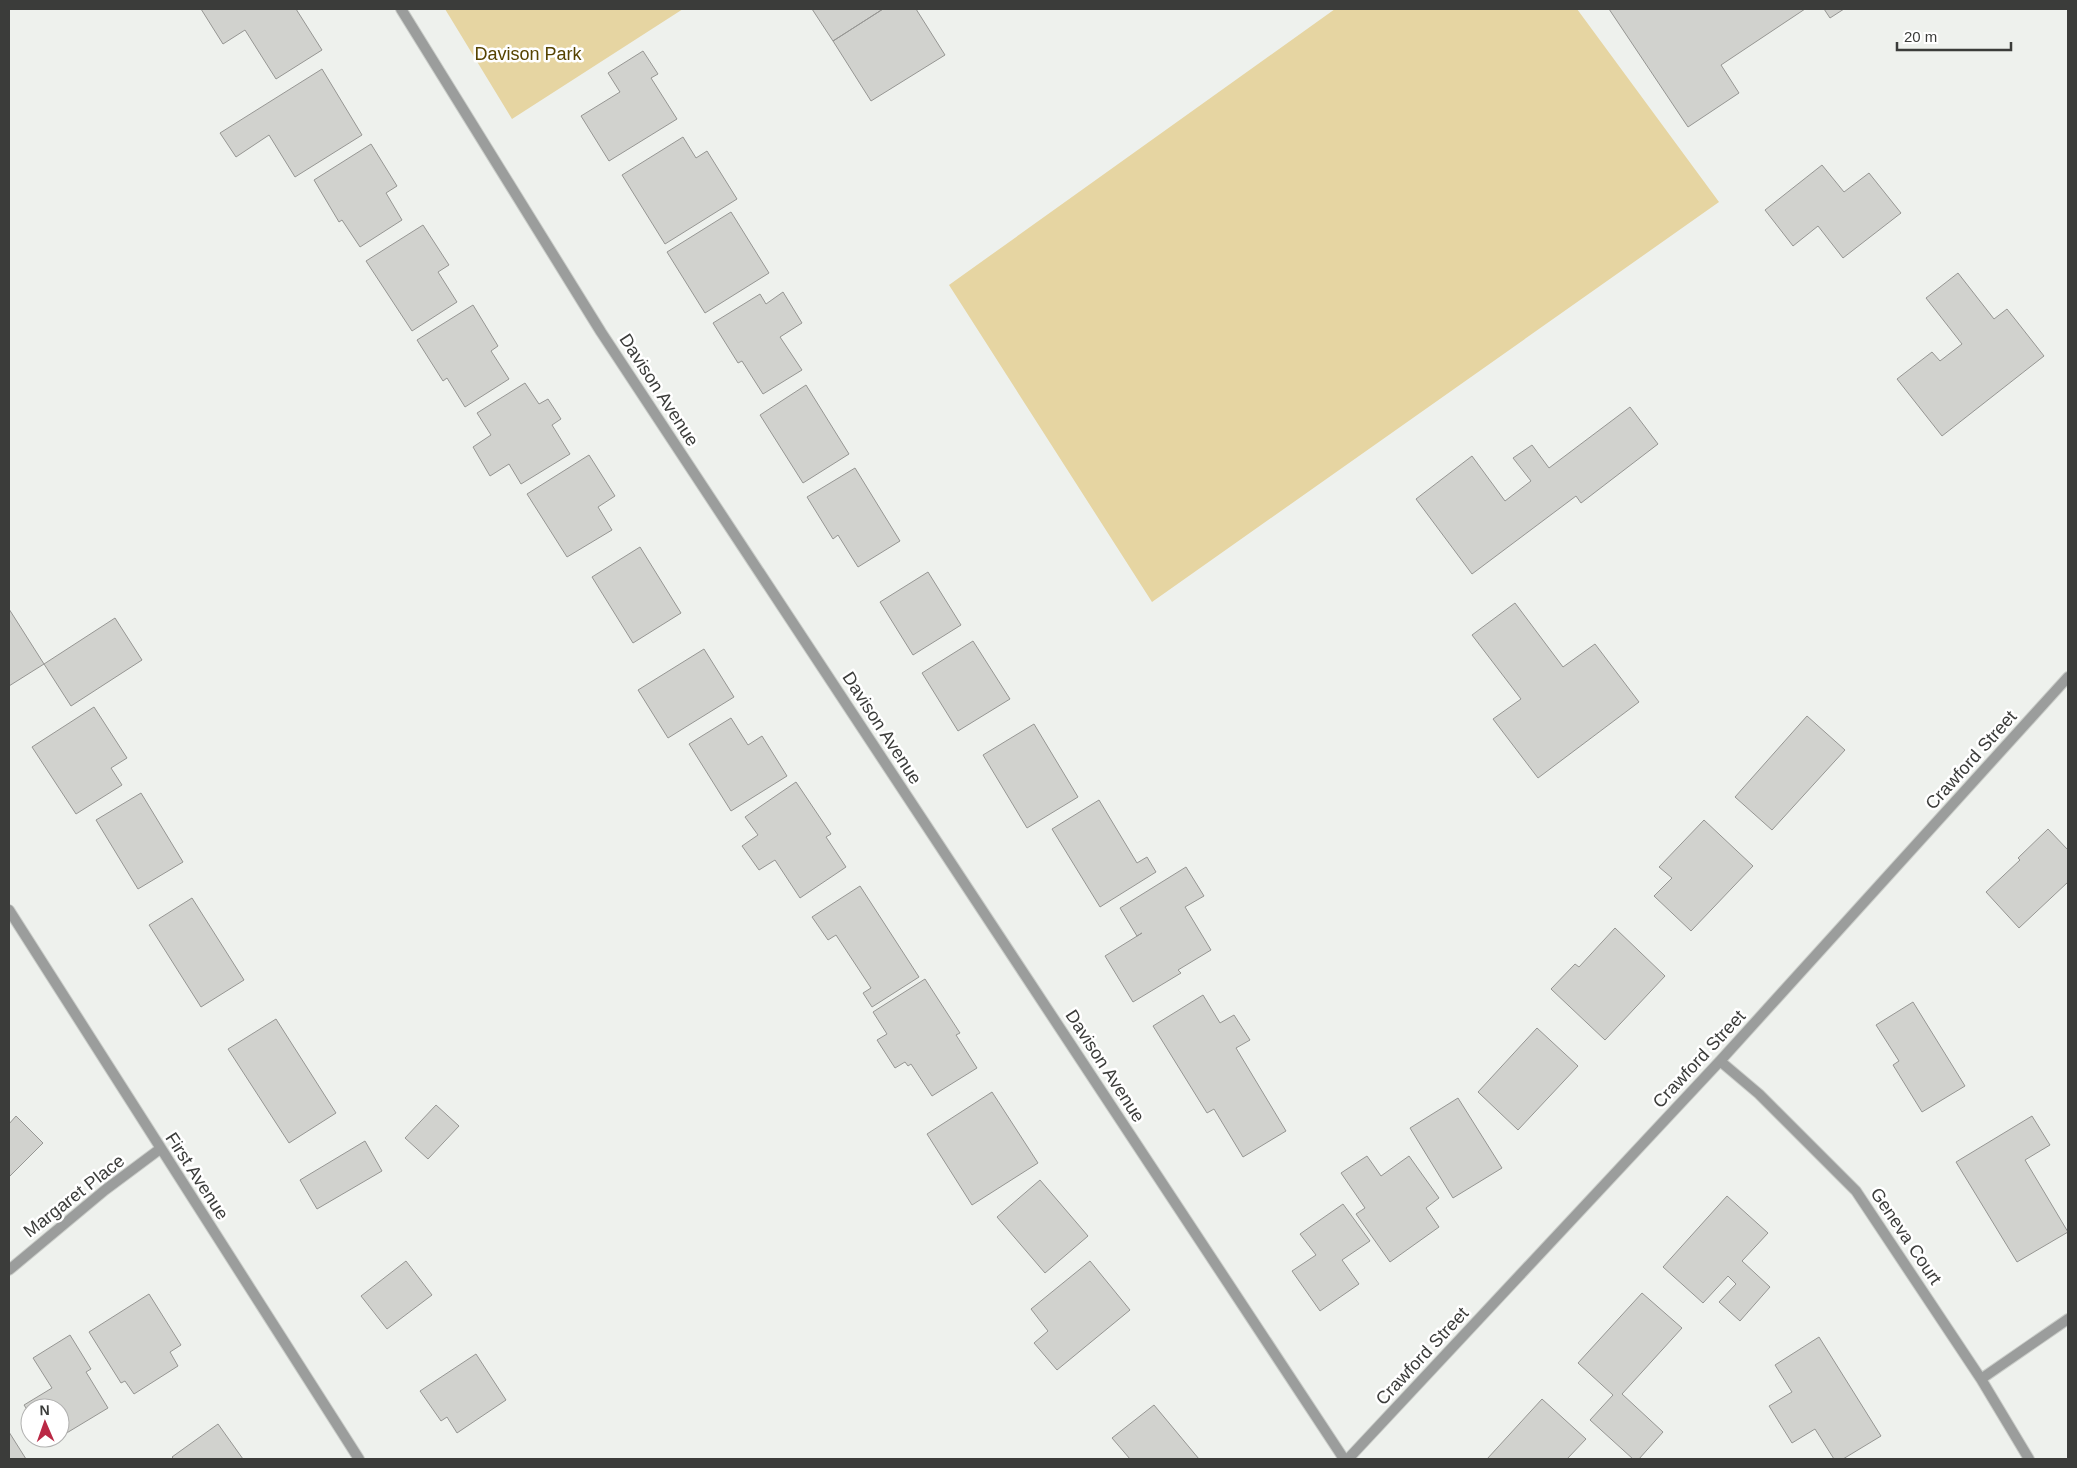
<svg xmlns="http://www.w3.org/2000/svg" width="2077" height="1468" font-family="Helvetica,sans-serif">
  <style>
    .green { fill: #e6d5a2 }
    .building { fill: #d1d2ce; stroke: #969693 }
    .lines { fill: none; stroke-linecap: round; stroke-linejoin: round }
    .street-casing { stroke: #cacdc9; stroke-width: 12 }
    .street { stroke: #9b9d9c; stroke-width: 10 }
    .labels { text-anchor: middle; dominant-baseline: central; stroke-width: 5; stroke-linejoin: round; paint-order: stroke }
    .park-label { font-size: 18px; fill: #564300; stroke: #fff }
    .street-label { font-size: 18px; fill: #3b3c3a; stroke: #fff }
  </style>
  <rect width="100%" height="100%" fill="#eef1ed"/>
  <path class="green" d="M445,9H683L512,119Z
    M1335,9H1577L1719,202L1152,602L949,285Z"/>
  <path class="building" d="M201,9H296L322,50L276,79L245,30L223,44Z
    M812,9H883L833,41Z
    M883,9H916L945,55L871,101L833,41Z
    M1609,9H1805L1721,65L1739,93L1688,127Z
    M1824,9H1844L1830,18Z
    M643,51L658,74L651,78L677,119L609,161L581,116L620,92L608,73Z
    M322,69L362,135L295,177L269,135L236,157L220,133Z
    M683,137L696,158L707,151L737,199L665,244L622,175Z
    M371,144L397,186L386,193L402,220L360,247L342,220L339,222L314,180Z
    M1822,165L1844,192L1869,173L1901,213L1843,258L1818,226L1793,246L1765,210Z
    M731,212L769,273L705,313L667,252Z
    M423,225L449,265L438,272L457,302L412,331L366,261Z
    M1958,273L1994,319L2007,309L2044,356L1942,436L1897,379L1932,352L1940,361L1962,344L1926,298Z
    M783,292L802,323L780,337L802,370L763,394L742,361L738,363L713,323L760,294L766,304Z
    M473,305L498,346L491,351L509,379L465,407L447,378L443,381L417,340Z
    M525,383L539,404L548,399L561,419L552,425L570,454L521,484L509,464L490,476L473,447L491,435L477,413Z
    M806,385L849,454L803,483L760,415Z
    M1630,407L1658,444L1581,503L1576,496L1472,574L1416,499L1472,456L1505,501L1531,481L1513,458L1532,445L1549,468Z
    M589,455L615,496L598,507L612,530L567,557L527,494Z
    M855,468L900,541L858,567L838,535L833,539L807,497Z
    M640,547L681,613L633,643L592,577Z
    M928,572L961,625L913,655L880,602Z
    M1515,603L1563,667L1595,644L1639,702L1538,778L1493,719L1521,699L1472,635Z
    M9,609L44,664L9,686Z
    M115,618L142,660L71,706L44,664Z
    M973,641L1010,699L958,731L922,673Z
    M704,649L734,697L668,738L638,690Z
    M94,707L127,758L111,768L122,785L76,814L32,747Z
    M1807,716L1845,750L1772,830L1735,797Z
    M731,718L748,745L762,736L787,776L731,811L689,744Z
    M1034,724L1078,797L1027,828L983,755Z
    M796,782L831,834L826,837L846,867L800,898L775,860L759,870L742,846L758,835L745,817Z
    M141,793L183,862L138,889L96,820Z
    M1099,800L1137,863L1147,857L1156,872L1100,907L1052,829Z
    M1704,820L1753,866L1691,931L1654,896L1672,878L1659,867Z
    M2048,829L2068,850V882L2019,928L1986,892L2020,860L2018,858Z
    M1186,867L1204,896L1185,907L1211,950L1178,970L1181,973L1133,1002L1105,956L1142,933L1137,936L1120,908Z
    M860,886L919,977L872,1007L863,993L871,988L836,935L828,940L812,917Z
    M192,898L244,980L201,1007L149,925Z
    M1615,928L1665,976L1605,1040L1551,989L1575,964L1579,967Z
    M925,979L960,1033L956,1035L977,1068L932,1096L911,1064L908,1066L905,1062L895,1068L877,1040L887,1034L873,1012Z
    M1203,995L1220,1023L1234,1015L1250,1040L1236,1048L1286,1131L1243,1157L1214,1109L1207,1113L1153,1026Z
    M1913,1002L1965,1086L1922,1112L1893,1065L1899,1061L1876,1025Z
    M276,1019L336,1113L289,1143L228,1049Z
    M1537,1028L1578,1066L1518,1130L1478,1092Z
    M992,1092L1038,1163L972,1205L927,1134Z
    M1458,1098L1502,1168L1453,1198L1410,1128Z
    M436,1105L459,1126L428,1159L405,1138Z
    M16,1116L43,1143L9,1177V1124Z
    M2032,1116L2050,1145L2025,1160L2068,1232L2017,1262L1956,1162Z
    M365,1141L382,1171L317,1209L300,1180Z
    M1367,1156L1381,1176L1409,1156L1439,1198L1426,1208L1439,1227L1390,1262L1356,1214L1365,1208L1341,1173Z
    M1040,1180L1088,1236L1045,1273L997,1217Z
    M1727,1196L1768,1233L1742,1261L1770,1287L1740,1321L1719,1302L1736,1284L1728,1276L1703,1303L1663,1267Z
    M1343,1204L1370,1241L1342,1260L1359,1284L1320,1311L1292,1271L1316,1255L1300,1234Z
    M406,1261L432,1295L387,1329L361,1296Z
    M1090,1261L1130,1310L1057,1370L1034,1343L1048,1331L1031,1309Z
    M1642,1293L1682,1328L1622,1394L1663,1432L1639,1459H1633L1590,1420L1613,1395L1578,1363Z
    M149,1294L181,1345L170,1352L178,1366L134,1394L125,1381L121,1383L89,1332Z
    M70,1335L91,1369L86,1372L108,1408L60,1437V1408H30V1414L24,1405L52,1388L33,1358Z
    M1819,1337L1881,1436L1843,1459H1834L1815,1429L1792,1443L1769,1406L1792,1392L1775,1365Z
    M476,1354L506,1400L457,1433L447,1417L441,1421L420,1391Z
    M1542,1399L1586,1439L1567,1459H1487Z
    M1154,1405L1199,1459H1130L1112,1438Z
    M218,1424L243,1459H174L172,1457Z
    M9,1432L26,1459H9Z"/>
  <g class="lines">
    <defs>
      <path id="street" d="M401,9L601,332L1344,1459
        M9,910L359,1459
        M1720,1061L1759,1094L1856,1191L1981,1379L2029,1459
        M9,1270L105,1190L160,1149
        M1981,1379L2068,1319
        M1348,1459L1720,1061L2068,677"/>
    </defs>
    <use href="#street" class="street-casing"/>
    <use href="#street" class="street"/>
  </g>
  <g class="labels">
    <g class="park-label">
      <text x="528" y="54">Davison Park</text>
    </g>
    <g class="street-label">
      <text transform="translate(659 390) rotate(57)">Davison Avenue</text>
      <text transform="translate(882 728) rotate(57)">Davison Avenue</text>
      <text transform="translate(1971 760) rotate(-48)">Crawford Street</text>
      <text transform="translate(1699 1059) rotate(-47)">Crawford Street</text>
      <text transform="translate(1105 1066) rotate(57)">Davison Avenue</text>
      <text transform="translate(197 1176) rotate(57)">First Avenue</text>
      <text transform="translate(74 1196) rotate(-38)">Margaret Place</text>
      <text transform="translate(1906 1236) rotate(56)">Geneva Court</text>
      <text transform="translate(1422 1356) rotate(-47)">Crawford Street</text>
    </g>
  </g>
  <rect width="2077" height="1468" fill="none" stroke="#3b3c3a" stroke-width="20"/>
  <g transform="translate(45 1423) rotate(358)"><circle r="24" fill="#ffffff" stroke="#b1b1b0"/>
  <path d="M0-4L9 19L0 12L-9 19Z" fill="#ba2945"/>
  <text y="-8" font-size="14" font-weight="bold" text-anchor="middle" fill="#3b3c3a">N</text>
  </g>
  <path d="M1897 42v8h114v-8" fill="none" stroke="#3b3c3a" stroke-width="2.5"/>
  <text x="1904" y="42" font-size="15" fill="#3b3c3a" stroke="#ffffff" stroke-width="4" paint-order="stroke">20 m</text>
</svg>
